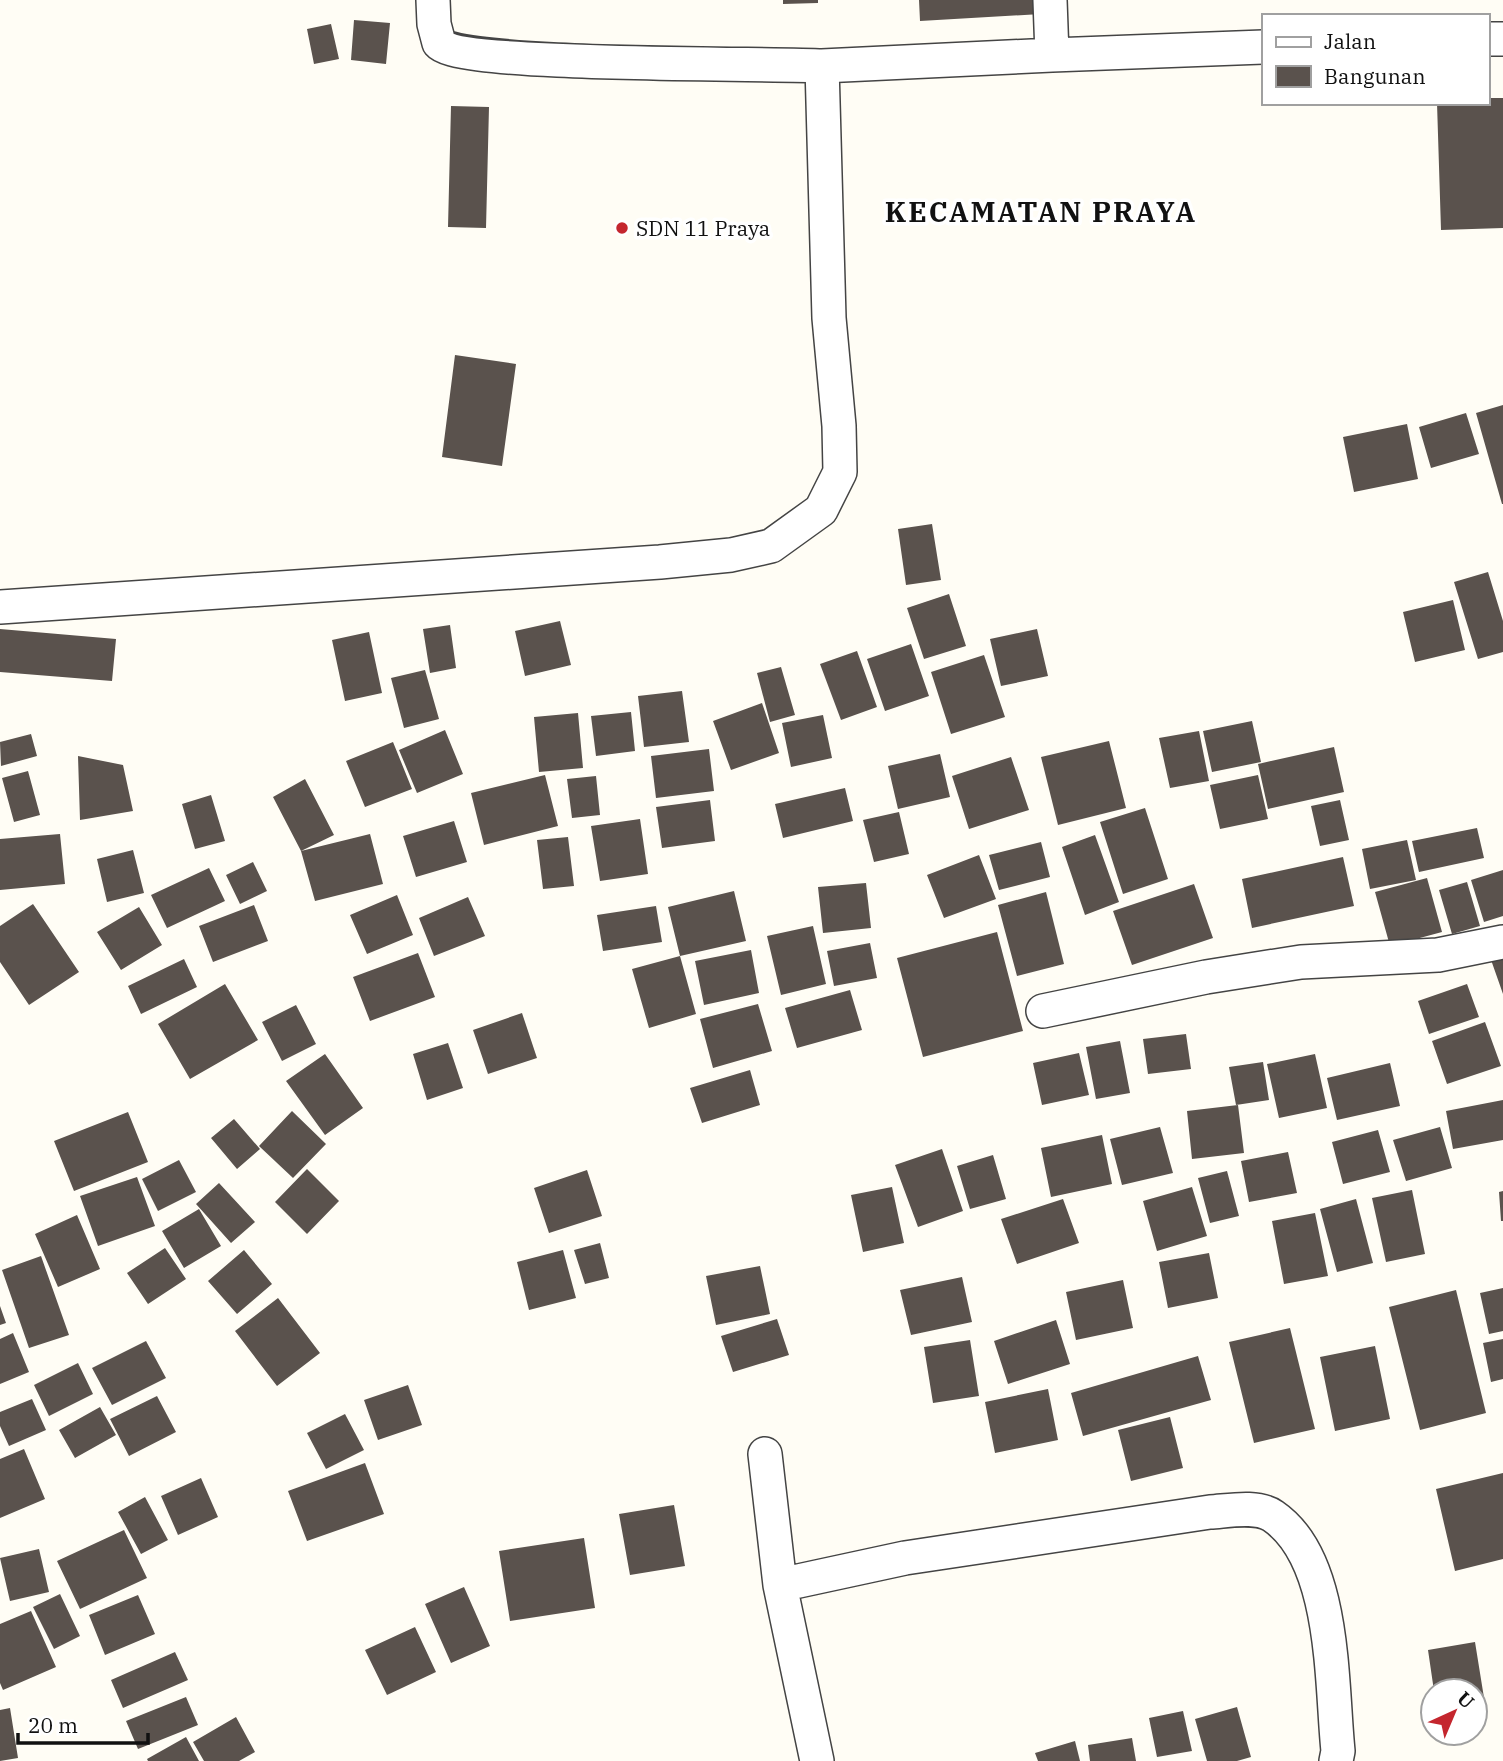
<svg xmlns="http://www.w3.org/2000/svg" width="1503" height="1761" font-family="'IBM Plex Serif',serif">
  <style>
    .building { fill: #5a524d }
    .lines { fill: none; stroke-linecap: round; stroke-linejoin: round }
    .minor-casing { stroke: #444; stroke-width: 36 }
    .minor { stroke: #fff; stroke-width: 33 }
    .poi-dot { fill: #c4262e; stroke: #fff; stroke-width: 2.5 }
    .labels { text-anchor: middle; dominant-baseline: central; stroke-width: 7; stroke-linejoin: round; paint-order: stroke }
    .poi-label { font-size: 21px; fill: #111; stroke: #fff; text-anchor: start }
    .district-label { font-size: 28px; font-weight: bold; letter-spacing: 2px; fill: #111; stroke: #fff }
  </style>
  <rect width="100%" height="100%" fill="#fffdf5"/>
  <path class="building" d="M783,0H818V3L783,4Z
    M919,0H1040L1041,14L920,21Z
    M354,20L390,23L386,64L351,60Z
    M331,24L339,59L314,64L307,29Z
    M1487,98H1503V228L1441,230L1437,103H1487Z
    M451,106L489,107L486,228L448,227Z
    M455,355L516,364L502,466L442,457Z
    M1503,405V504H1502L1476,413Z
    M1466,413L1479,454L1431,468L1419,427Z
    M1407,424L1418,479L1354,492L1343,437Z
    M932,524L941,580L906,585L898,529Z
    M1488,572L1503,621V652L1478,659L1454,582Z
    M949,594L966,646L924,659L907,608Z
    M1453,600L1465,650L1415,662L1403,612Z
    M560,621L571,665L525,676L515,631Z
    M450,625L456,668L430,673L423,629Z
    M0,629L116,639L112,681L0,672Z
    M1037,629L1048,676L1001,686L990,639Z
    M369,632L382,693L345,701L332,640Z
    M911,644L929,696L885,711L867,659Z
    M857,651L877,707L841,720L820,664Z
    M984,655L1005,717L951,734L931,672Z
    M781,667L795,715L770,722L757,673Z
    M425,670L439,719L404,728L391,678Z
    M682,691L689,742L644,747L638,696Z
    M762,703L779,753L731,770L713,721Z
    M631,712L635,751L596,756L591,716Z
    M578,713L583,768L539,772L534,717Z
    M823,715L832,758L791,767L782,723Z
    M1252,721L1261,762L1212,772L1203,731Z
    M445,730L463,774L417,793L399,750Z
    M1199,731L1209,781L1170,788L1159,738Z
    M31,734L37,756L1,766L0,742Z
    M1109,741L1126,808L1058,825L1041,757Z
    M393,742L412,789L365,807L346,761Z
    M1334,747L1344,792L1268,809L1258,764Z
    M709,749L714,791L656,798L651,756Z
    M940,754L950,797L898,809L888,766Z
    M78,756L123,765L133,811L80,820Z
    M1011,757L1029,810L969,829L952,776Z
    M28,771L40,815L14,822L2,778Z
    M545,775L558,826L484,845L471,793Z
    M1258,775L1268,819L1220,829L1210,785Z
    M596,776L600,815L572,818L567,779Z
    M305,779L334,835L301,851L273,797Z
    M845,788L853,821L783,838L775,804Z
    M211,795L225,841L195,849L182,804Z
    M710,800L715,841L662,848L656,807Z
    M1340,800L1349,840L1320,846L1311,806Z
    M1145,808L1168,879L1123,894L1100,822Z
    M899,812L909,854L874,862L863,820Z
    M640,819L648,874L600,881L591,826Z
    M454,821L467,862L416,877L403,836Z
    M1477,828L1484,858L1419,872L1412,841Z
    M60,834L65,884L0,890V839Z
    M370,834L383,884L315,901L301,851Z
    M1095,835L1119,902L1085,915L1062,847Z
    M568,837L574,886L543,889L537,840Z
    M1407,840L1416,880L1370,889L1362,849Z
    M1041,842L1050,877L999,890L989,855Z
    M133,850L144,893L107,902L97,859Z
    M979,855L996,899L944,918L927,875Z
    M1343,857L1354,906L1252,928L1242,879Z
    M253,862L267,891L240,904L226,875Z
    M209,868L225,901L167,928L151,895Z
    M1503,870V916L1484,922L1471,880Z
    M1427,878L1442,932L1390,946L1375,892Z
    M1467,882L1480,926L1452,934L1439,890Z
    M866,883L871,928L823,933L818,887Z
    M1194,884L1213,938L1132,965L1113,911Z
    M734,891L746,941L680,956L668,907Z
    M1046,892L1064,964L1017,976L998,905Z
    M397,895L413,935L367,954L350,915Z
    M468,897L485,936L434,956L419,918Z
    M33,904L79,972L29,1005L0,962V926Z
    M254,905L268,941L213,962L199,926Z
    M656,906L662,942L603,951L597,915Z
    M139,907L162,945L121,970L97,932Z
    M813,926L826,984L781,995L767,936Z
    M997,932L1023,1031L923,1057L897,958Z
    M870,943L877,978L834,986L827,951Z
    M751,950L759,993L704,1005L695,961Z
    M418,953L435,997L370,1021L353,977Z
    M1503,953V994L1490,957Z
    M680,956L696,1014L649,1028L632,969Z
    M184,959L197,987L141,1014L128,986Z
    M225,984L258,1040L190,1079L158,1024Z
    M1467,984L1479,1017L1429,1034L1418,1001Z
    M850,990L862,1030L797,1048L785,1008Z
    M758,1004L772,1051L713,1068L700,1019Z
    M296,1005L316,1044L282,1061L262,1022Z
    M522,1013L537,1058L488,1074L473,1030Z
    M1485,1022L1501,1066L1447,1084L1432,1041Z
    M1186,1034L1191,1069L1148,1074L1143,1039Z
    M1120,1041L1130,1093L1096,1099L1086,1047Z
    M448,1043L463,1088L427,1100L413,1054Z
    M1079,1053L1089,1095L1042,1105L1033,1063Z
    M325,1054L363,1108L325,1135L286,1081Z
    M1315,1054L1327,1108L1279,1118L1267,1064Z
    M1263,1062L1269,1100L1236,1105L1229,1067Z
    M1390,1063L1400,1106L1337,1120L1327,1078Z
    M750,1070L760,1105L702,1123L690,1088Z
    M1503,1100V1140L1453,1149L1446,1111Z
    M1238,1105L1244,1153L1192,1159L1187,1111Z
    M292,1111L326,1144L293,1178L259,1146Z
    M128,1112L148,1162L74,1191L54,1141Z
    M234,1119L260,1149L237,1169L211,1138Z
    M1160,1127L1173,1173L1122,1185L1110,1139Z
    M1440,1127L1452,1168L1406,1181L1393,1140Z
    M1378,1130L1390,1172L1343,1184L1332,1142Z
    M1102,1135L1112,1184L1051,1197L1041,1148Z
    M942,1149L963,1211L918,1227L895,1165Z
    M1288,1152L1297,1193L1249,1202L1241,1161Z
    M993,1155L1006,1199L970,1209L957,1166Z
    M179,1160L196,1192L158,1211L142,1179Z
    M307,1169L339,1201L307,1234L275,1202Z
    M587,1170L602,1216L549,1233L534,1188Z
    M1227,1171L1239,1216L1210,1223L1198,1178Z
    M137,1177L155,1226L98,1246L80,1196Z
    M219,1183L255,1222L231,1243L196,1204Z
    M892,1187L904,1243L863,1252L851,1195Z
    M1192,1187L1207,1236L1157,1251L1143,1201Z
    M1412,1190L1425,1254L1386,1262L1372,1198Z
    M1503,1191V1221H1501L1499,1192Z
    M1063,1199L1079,1243L1017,1264L1001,1219Z
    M1356,1199L1373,1263L1337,1272L1320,1209Z
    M199,1209L221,1246L184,1268L162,1231Z
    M1315,1213L1328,1276L1284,1284L1272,1221Z
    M77,1215L100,1269L58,1287L35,1234Z
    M600,1243L609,1278L585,1284L574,1250Z
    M165,1248L186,1279L148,1304L127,1273Z
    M244,1250L272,1284L237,1314L208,1281Z
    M563,1250L576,1298L529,1310L517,1262Z
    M1209,1253L1218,1298L1168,1308L1159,1262Z
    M41,1256L69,1335L29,1348L2,1270Z
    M760,1266L770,1314L716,1325L706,1276Z
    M962,1277L972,1322L911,1335L900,1290Z
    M1123,1280L1133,1328L1076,1340L1066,1292Z
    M1503,1288V1331L1489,1334L1480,1293Z
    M1456,1290L1486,1413L1420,1430L1389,1307Z
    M278,1298L320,1353L277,1386L235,1331Z
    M0,1306L6,1323L0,1325Z
    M777,1319L789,1355L733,1372L721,1336Z
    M1056,1320L1070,1364L1008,1384L994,1341Z
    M1290,1328L1315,1429L1254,1443L1229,1342Z
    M13,1333L29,1372L0,1384V1339Z
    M1503,1339V1379L1491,1382L1483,1343Z
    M970,1340L979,1396L933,1403L924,1347Z
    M146,1341L166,1378L112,1405L92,1368Z
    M1375,1346L1390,1419L1335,1431L1320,1357Z
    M1198,1356L1211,1400L1083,1436L1071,1393Z
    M78,1363L93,1394L49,1416L34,1385Z
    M408,1385L422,1425L378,1440L364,1400Z
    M1048,1389L1058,1440L995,1453L985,1402Z
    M157,1396L176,1432L129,1456L110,1419Z
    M32,1399L46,1430L9,1446L0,1426V1412Z
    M100,1407L116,1435L75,1458L59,1430Z
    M345,1414L364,1450L326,1469L307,1433Z
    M1170,1417L1183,1468L1131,1481L1118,1430Z
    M24,1449L45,1499L0,1518V1459Z
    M365,1463L384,1514L307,1541L288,1491Z
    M1503,1473V1559L1455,1571L1436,1489Z
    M201,1478L218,1517L178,1535L161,1496Z
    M145,1497L168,1540L141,1554L118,1512Z
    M674,1505L685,1566L630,1575L619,1514Z
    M124,1530L147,1578L80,1609L57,1561Z
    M584,1538L595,1608L510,1621L499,1551Z
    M39,1549L49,1592L10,1601L0,1558Z
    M464,1587L490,1646L451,1663L425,1604Z
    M60,1594L80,1636L54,1649L33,1607Z
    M138,1595L155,1634L105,1655L89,1615Z
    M31,1611L56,1667L3,1690L0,1683V1624Z
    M415,1627L436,1672L387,1695L365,1650Z
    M1475,1642L1485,1704L1475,1705V1691H1434L1428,1650Z
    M175,1652L188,1680L123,1708L111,1680Z
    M186,1697L198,1725L138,1749L126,1721Z
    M1237,1707L1251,1757L1237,1761H1207L1195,1719Z
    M10,1708L18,1758L0,1761V1710Z
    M1183,1711L1192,1751L1157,1757L1149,1718Z
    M236,1717L255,1752L239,1761H204L193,1742Z
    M186,1737L199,1761H148L147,1759Z
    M1132,1738L1136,1761H1090L1088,1745Z
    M1075,1741L1080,1761H1038L1035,1753Z"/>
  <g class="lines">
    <defs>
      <path id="minor" d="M433,0L434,24L439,43C459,67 770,63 822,66
        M1487,39H1503
        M1052,55L1263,47
        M0,607L660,562L731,555L771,546L821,510L840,472L839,426L829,318L822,66L1052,55L1050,0
        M1043,1011L1206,977L1301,962L1438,955L1503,942
        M765,1454L780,1585L817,1761
        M780,1585L905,1558L1210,1512C1228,1511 1257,1505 1273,1516C1336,1559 1331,1683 1338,1751L1336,1761"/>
    </defs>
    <use href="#minor" class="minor-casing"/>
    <use href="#minor" class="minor"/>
  </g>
  <circle class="poi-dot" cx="622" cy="228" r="7"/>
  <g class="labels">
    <g class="poi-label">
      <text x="636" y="228">SDN 11 Praya</text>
    </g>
    <g class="district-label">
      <text x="1041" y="211">KECAMATAN PRAYA</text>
    </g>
  </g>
  <rect x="1262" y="14" width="228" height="91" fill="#ffffff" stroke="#a0a0a0" stroke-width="2"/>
  <rect x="1276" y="37" width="35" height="10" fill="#ffffff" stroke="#a0a0a0" stroke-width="2"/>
  <text x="1324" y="49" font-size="21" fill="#111111">Jalan</text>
  <rect x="1276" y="66" width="35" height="21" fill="#5a524d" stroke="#a0a0a0" stroke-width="2"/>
  <text x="1324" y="84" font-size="21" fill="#111111">Bangunan</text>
  <g transform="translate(1454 1712) rotate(44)"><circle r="33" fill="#ffffff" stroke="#a0a0a0" stroke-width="2"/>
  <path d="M0-5L12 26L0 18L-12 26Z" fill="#c4262e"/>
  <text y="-10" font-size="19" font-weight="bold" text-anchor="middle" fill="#111111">U</text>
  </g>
  <path d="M18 1733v10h130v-10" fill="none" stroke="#111111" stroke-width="3.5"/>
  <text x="28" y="1733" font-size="21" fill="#111111" stroke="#ffffff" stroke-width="5" paint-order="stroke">20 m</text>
</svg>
